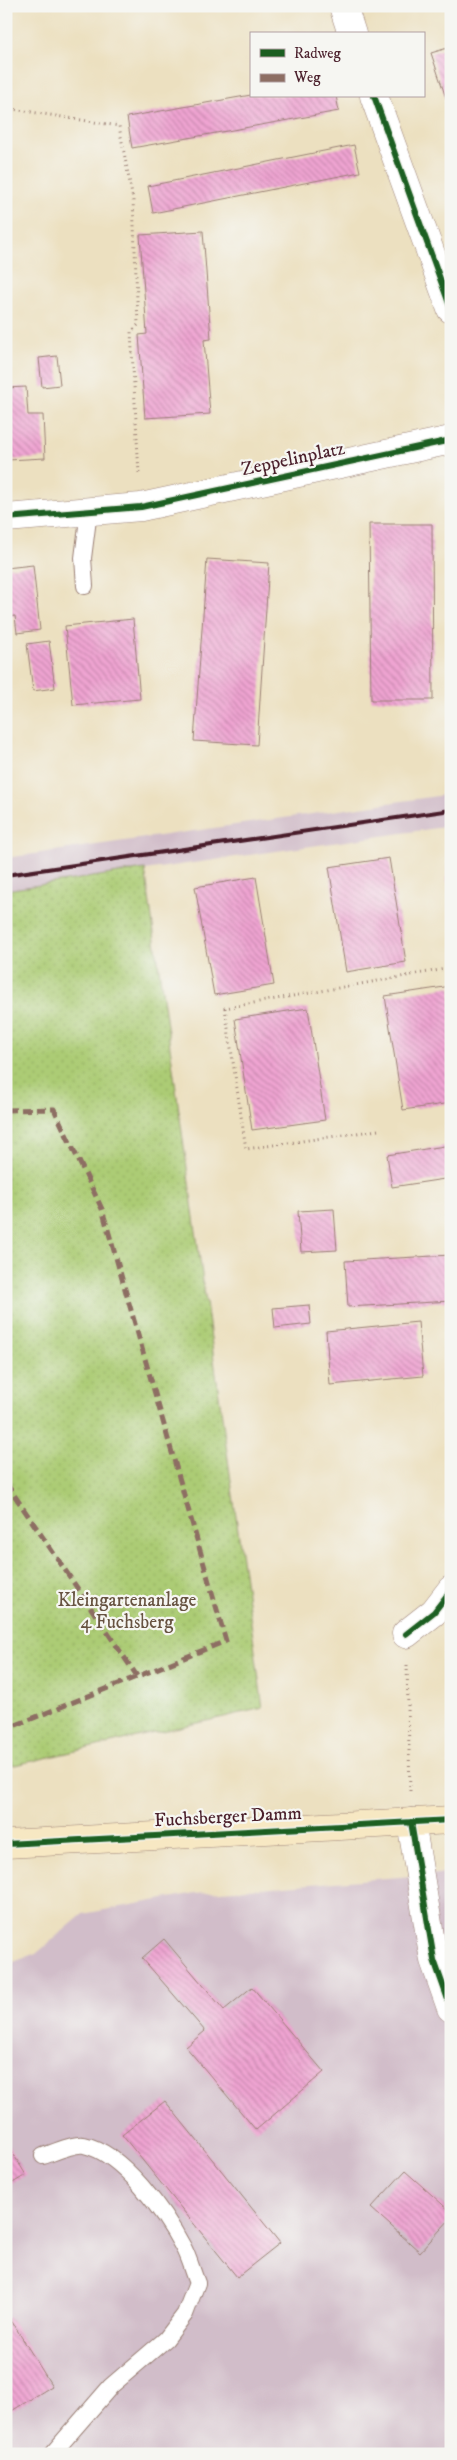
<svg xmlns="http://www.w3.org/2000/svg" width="457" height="2460" font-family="'IM FELL DW Pica',serif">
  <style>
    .industrial { fill: #d1bdc9 }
    .park { fill: url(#park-dots); stroke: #7b7650 }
    .building { fill: url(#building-back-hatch) }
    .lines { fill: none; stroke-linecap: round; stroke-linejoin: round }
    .lane-casing { stroke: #9b8076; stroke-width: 18 }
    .street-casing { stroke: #9b8076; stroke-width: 29 }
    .secondary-casing { stroke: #9b8076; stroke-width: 29 }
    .path { stroke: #9b8076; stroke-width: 3; stroke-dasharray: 1 4; stroke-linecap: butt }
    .lane { stroke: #fff; stroke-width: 16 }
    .street { stroke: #fff; stroke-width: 28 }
    .secondary { stroke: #f7e8c3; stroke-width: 28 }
    .rail { stroke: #4a1f2b; stroke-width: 4 }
    .quiet { stroke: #8d6e63; stroke-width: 5; stroke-dasharray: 10 5; stroke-linecap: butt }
    .cycleway-casing { stroke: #f6f6f2; stroke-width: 9 }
    .cycleway { stroke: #1b5e20; stroke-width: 6 }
    .labels { text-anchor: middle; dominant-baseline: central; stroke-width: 4.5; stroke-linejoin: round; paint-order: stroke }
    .street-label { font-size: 19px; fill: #4a1f2b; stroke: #f6f6f2 }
    .park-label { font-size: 19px; fill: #675341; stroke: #f6f6f2 }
  </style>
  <defs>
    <pattern id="park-dots" width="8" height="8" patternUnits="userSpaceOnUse" patternTransform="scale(1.25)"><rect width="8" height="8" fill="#accc74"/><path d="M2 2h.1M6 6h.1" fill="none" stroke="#96af65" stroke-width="1.8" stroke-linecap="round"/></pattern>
    <pattern id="building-back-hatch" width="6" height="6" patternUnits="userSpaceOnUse" patternTransform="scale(1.25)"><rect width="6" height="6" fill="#efa4d2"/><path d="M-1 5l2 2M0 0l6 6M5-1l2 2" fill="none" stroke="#c485ab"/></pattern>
  </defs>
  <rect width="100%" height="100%" fill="#f6f6f2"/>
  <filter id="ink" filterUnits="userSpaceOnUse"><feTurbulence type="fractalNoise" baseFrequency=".02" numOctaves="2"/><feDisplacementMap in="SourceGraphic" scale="10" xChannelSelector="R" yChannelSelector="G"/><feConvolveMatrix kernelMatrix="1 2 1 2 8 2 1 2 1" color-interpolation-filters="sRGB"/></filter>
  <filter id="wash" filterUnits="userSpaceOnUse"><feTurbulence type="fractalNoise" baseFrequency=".0096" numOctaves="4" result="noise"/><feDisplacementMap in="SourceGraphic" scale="20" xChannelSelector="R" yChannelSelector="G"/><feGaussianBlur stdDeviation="1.12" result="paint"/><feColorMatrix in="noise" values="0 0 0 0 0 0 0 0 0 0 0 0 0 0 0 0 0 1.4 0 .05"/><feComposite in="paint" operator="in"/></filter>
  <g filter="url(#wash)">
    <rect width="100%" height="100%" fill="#ece0c0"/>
    <path class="industrial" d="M451,794V826L6,890V858Z
      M451,1873V2454H6V1965L37,1953L83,1914L196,1893Z"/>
    <path class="park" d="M145,869L263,1708L6,1767V890Z"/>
    <g id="blocks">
      <path class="building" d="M451,47V110H450L431,53Z
        M251,95L336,96L339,111L132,148L127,117Z
        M354,145L360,172L153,213L148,186Z
        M203,231L211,339L204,340L210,414L145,418L139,335L147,334L140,235Z
        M57,356L60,385L42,387L39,358Z
        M26,387L28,415H43L45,458L8,460L6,388Z
        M369,524H432L433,700H371Z
        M207,559L269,563L257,745L194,741Z
        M33,565L40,630L17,633L15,616L6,617V568Z
        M133,619L140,699L73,705L65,626Z
        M49,641L55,688L33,691L27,644Z
        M449,842L451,843V882H447Z
        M389,858L406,962L346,972L329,867Z
        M256,877L274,985L214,995L195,887Z
        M451,986V1103L403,1110L385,996Z
        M308,1008L325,1120L252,1130L235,1019Z
        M451,1145V1178L392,1187L387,1155Z
        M334,1209L337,1250L301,1252L298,1211Z
        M451,1255V1301L348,1307L345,1261Z
        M309,1305L311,1324L275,1328L273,1308Z
        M418,1322L423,1376L330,1385L326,1331Z
        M164,1939L224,2010L252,1987L324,2072L256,2130L186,2047L205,2031L142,1958Z
        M165,2101L280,2243L237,2277L122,2135Z
        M6,2142L26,2175L6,2187Z
        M405,2171L451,2212V2218L420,2252L371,2208Z
        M9,2317L52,2386L10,2412L6,2407V2319Z"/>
    </g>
  </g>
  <g filter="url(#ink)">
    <use href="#blocks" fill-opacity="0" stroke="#9b8076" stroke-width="1"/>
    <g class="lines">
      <defs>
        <path id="lane" d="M85,586L83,558L89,511
          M43,2156C52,2153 75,2143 84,2145C123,2153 165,2213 183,2247C189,2258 192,2271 197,2283L185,2314L166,2339L111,2386L52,2454"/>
        <path id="street" d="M343,6L352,34
          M374,96L451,309
          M6,518L141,507L451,440
          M406,1634L434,1612L451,1590
          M411,1822L434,1960L451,2008"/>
        <path id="secondary" d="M6,1844L451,1820"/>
      </defs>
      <use href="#lane" class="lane-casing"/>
      <use href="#street" class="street-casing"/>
      <use href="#secondary" class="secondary-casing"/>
      <path class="path" d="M6,108L119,126L133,200L138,325L131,332L139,474
        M378,1130L246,1149L225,1008L451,968
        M407,1665L410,1791"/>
      <use href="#lane" class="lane"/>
      <use href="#street" class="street"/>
      <use href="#secondary" class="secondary"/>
      <path class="rail" d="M6,875L451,810"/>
      <path class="quiet" d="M6,1110L54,1109L102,1209L226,1641L6,1729
        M6,1483L137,1676"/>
      <defs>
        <path id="cycleway" d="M374,96L451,309
          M6,518L141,507L451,440
          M406,1634L434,1612L451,1590
          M411,1822L434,1960L451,2008
          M6,1844L451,1820"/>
      </defs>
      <use href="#cycleway" class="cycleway-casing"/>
      <use href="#cycleway" class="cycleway"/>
    </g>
  </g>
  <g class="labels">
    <g class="street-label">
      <text transform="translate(293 459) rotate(-12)">Zeppelinplatz</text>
      <text transform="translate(228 1817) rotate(-3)">Fuchsberger Damm</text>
    </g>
    <g class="park-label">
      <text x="127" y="1600">Kleingartenanlage<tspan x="127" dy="22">4 Fuchsberg</tspan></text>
    </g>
  </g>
  <rect width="457" height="2460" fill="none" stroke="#f6f6f2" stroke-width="25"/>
  <rect x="250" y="32" width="175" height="65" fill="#f6f6f2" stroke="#b1a0a2"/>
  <rect x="260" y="49" width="25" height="8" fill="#1b5e20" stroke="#b1a0a2"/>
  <text x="294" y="58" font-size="15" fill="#4a1f2b">Radweg</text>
  <rect x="260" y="74" width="25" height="8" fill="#8d6e63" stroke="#b1a0a2"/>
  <text x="294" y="82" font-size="15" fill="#4a1f2b">Weg</text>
</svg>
